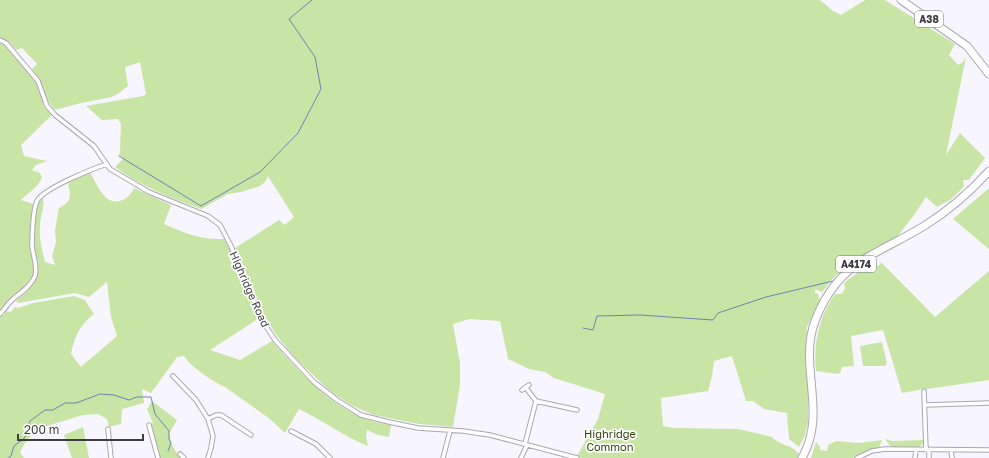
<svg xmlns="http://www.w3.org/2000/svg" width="989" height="458" font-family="'Golos Text',sans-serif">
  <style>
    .green { fill: #c9e5a6 }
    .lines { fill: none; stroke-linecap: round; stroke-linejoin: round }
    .stream { stroke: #6c86b4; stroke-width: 1 }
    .street-casing { stroke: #a9a7b2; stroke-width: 5.5 }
    .highway-casing { stroke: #a9a7b2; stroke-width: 9 }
    .street { stroke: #fff; stroke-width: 3.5 }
    .highway { stroke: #fff; stroke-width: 7 }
    .labels { text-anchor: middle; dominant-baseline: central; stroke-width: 3.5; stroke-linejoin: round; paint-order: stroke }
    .shield { fill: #fff; stroke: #77767a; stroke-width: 1 }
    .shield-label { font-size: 10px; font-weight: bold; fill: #3d3c41 }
    .street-label { font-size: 11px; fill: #3d3c41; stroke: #fff }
    .park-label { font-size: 11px; fill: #30430f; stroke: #fff }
  </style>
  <rect width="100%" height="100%" fill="#f7f5fe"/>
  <path class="green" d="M0,0H820L833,11L841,15L865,0H885L955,44L949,55L958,65L963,62L966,57L946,155L960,133L985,158L969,180H963L964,187L950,200L937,207L926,197L914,215L897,237L874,248L848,265L832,279L824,290L822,292L815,289V293L818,294L820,301L807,327L805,361L808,382V422L805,435L799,447L789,439L787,413L764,409L753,401H746L732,356L714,361L712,376L708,391L661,398L663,426L674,428L738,429L772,437C780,446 795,445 800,456L799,458H582L577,456L598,419L605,394L554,378L545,372L529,369L508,359L500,321L469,319L453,324L460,363V385L453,427L419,424L374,415L351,405L330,391L295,358L277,336L264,315L235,248L279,220L285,225L294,217L268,176L265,182L260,186L241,192L228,194L201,209C171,198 140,186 115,167L123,159L119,155L120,152L121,124L118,119L102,120L86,106L143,96L146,94L140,62L125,67L128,86L119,93L112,97L81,103L55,110C44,99 42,81 32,69L37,64L22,48L16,50L10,43L0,38Z
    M0,43L6,45L33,78L40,89L43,105L45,108L53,114L21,145L24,156L47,161L36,165L32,170L40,173L42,178C38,187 29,192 21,200L33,204L30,245L34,260V270L32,277L20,291L8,301L0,311Z
    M90,172C97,184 104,205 120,201C127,199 131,194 134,188L171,205L164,224C185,233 200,240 224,239L228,246L258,319L210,350L240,360L272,341C305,377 340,419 391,425L389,437L378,435L367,430L366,437L368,446C344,437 323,420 299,409L285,433L270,419L225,387C212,381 192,368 184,356L177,357L151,393L142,389L144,403L122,409L121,424L109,427L107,419L98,414L83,415L37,429L25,443L20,452L24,458H0V316L4,315L6,311L11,312L15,307L18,308L33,303L74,296L85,300L94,314C79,326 75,336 71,354L81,367L117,336L111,317L107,282L89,297L75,293L18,303L16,301C23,295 33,286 37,277C41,266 35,257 34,246C33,236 34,205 43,198C45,208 40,216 40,227C39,239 42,250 45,262L55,265L52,256L56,242L55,230L59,208C72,201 71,197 68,184L77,178Z
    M989,188V249L953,219Z
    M881,262L935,317L989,271V380L927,389L923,388L919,390L902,393L883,330L851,336L854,366L842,367L840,373L838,374L816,371C813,343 819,317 835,294H842L845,288L844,283L867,265L873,268L880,265Z
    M882,342L887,363L885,366H863L860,346Z
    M152,401L177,420L169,434L172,445L180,458H160L150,424L153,423L147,409Z
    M83,427L89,458H72L64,435Z
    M885,439L892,441L923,440V443L918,448L891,447Z
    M882,440L879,448L867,451L852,458H811L816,442L820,447V450L827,451L828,445L836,441L859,443Z"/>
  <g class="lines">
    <path class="stream" d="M119,156L201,206L260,172L298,133L321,89L315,57L289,19L312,0
      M583,328L593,330L597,316L640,315L713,320L718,313L766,297L833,281
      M8,458L11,456L14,446L19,442L23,440L27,433L28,425L30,421L45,410H53L65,403H76L100,394L114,395L129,400L137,397H151L155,414L169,431V439L171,443L168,451"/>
    <defs>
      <path id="street" d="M0,40L6,43L38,81L47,106L55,115L94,146L110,169L149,192L208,216L220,225L231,246L247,287L267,328L275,340L314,382L337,400L361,415L389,422L418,428L463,431L490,435L577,458
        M0,314C4,310 6,306 10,302C18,294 31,287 35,276C38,265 33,257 32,246C32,236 33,209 37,201C44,188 92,169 107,164
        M173,376L196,400L208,419L213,436L211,448L208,458
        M526,388L536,401
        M522,390L529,385
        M924,391L926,450
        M925,405L989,403
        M208,419L216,415H221L251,435
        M149,425L158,458
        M108,429L111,458
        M291,431L316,444L330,458
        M525,444L536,401L577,410
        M929,450V458
        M951,450L952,458
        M180,454L184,458
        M443,458L450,431
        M521,458L527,445
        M857,458L872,451L885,449L989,450
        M915,458L916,450"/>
      <path id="highway" d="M901,0L967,46L989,74
        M802,458C828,412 798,366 815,321C838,261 875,256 924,226C948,211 970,192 989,171"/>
    </defs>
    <use href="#street" class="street-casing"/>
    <use href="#highway" class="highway-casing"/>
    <use href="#street" class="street"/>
    <use href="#highway" class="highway"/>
  </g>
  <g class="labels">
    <g class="shield">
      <rect x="915" y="11" width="28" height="16" rx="3"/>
      <rect x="836" y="256" width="40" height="16" rx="3"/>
    </g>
    <g class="shield-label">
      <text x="929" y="19">A38</text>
      <text x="856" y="264">A4174</text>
    </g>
    <g class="street-label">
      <text transform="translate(250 289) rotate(66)">Highridge Road</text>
    </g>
    <g class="park-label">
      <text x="610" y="433">Highridge<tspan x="610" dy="13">Common</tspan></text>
    </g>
  </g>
  <path d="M18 434v6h125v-6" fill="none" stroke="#3d3c41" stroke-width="2"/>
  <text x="24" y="434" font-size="12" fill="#3d3c41" stroke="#ffffff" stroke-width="3" paint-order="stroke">200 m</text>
</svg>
